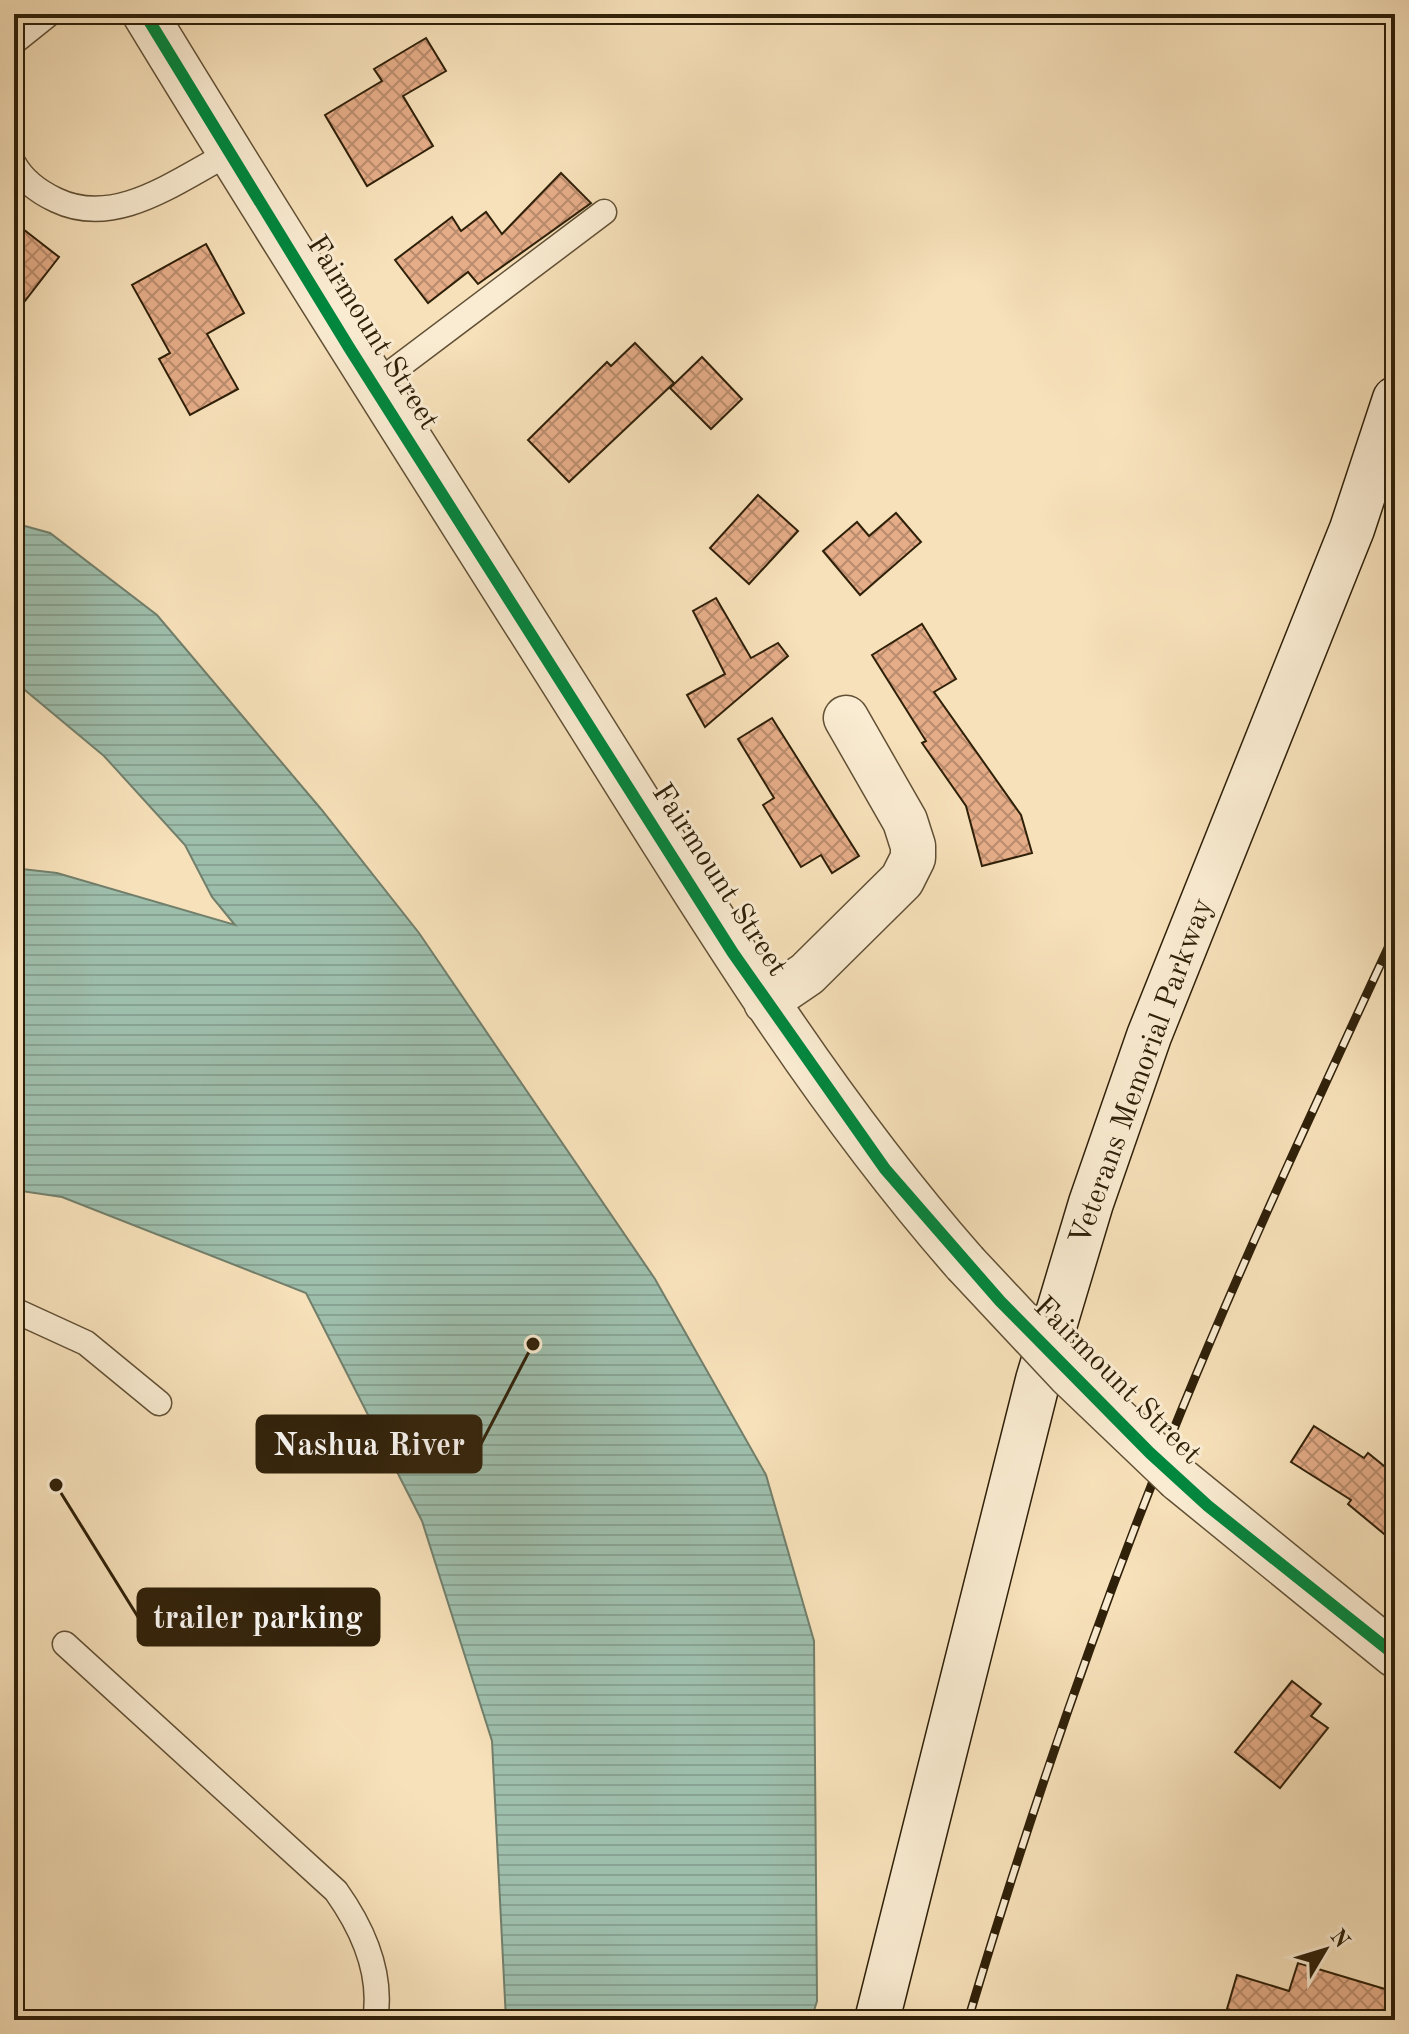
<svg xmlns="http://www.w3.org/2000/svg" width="1409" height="2034" font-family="'Old Standard TT',serif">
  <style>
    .water { fill: url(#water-rules); stroke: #727f6b; stroke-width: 2 }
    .building { fill: url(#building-cross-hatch); stroke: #2f2009; stroke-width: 2 }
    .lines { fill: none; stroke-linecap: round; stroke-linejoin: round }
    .lane-casing { stroke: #615035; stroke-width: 27 }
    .street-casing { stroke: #615035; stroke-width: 47 }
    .secondary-casing { stroke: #2f2009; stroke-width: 47 }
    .lane { stroke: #faecd2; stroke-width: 24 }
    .street { stroke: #faecd2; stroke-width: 44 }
    .secondary { stroke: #faecd2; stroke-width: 44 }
    .rail-casing { stroke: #2f2009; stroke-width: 9 }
    .rail { stroke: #faecd2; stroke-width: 6; stroke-dasharray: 18; stroke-linecap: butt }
    .street-bridge-casing { stroke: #615035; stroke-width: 47; stroke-linecap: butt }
    .street-bridge { stroke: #faecd2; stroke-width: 44 }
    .cycleway-casing { stroke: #faecd2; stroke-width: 17 }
    .cycleway { stroke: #00873e; stroke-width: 12 }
    .labels { text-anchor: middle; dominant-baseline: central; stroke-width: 6; stroke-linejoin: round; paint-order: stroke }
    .street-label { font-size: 30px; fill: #2f2009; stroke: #faecd2 }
    .leader { fill: none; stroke: #2f2009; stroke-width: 3 }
    .callout-dot { fill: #2f2009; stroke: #faecd2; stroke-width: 3 }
    .callout { fill: #2f2009; stroke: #2f2009; stroke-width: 3 }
    .callout-label { font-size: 32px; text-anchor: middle; font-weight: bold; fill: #fff }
  </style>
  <defs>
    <pattern id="water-rules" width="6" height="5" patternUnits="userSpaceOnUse" patternTransform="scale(2)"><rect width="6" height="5" fill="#9ebeac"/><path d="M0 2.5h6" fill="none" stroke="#88a393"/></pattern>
    <pattern id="building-cross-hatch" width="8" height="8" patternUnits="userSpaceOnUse" patternTransform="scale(2)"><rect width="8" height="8" fill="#e5ad88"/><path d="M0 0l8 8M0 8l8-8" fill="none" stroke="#ba8c6d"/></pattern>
  </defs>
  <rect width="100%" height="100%" fill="#f7e1ba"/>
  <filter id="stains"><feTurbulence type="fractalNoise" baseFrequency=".0025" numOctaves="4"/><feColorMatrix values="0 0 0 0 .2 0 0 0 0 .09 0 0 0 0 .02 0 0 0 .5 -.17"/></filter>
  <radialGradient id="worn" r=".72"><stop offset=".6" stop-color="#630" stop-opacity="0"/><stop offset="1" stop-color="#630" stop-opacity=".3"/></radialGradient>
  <path class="water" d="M14,523L50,533L157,615L321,809L419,933L655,1279L766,1475L814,1641L817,2001L811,2020H506L492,1741L422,1521L306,1293L62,1197L14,1190V868L57,873L235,925L212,897L185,845L104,756L14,681Z"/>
  <path class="building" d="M426,38L446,71L403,96L433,146L367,186L325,115L382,81L374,69Z
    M561,173L591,203L478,284L468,272L428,303L395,260L452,217L461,231L486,212L502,234Z
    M14,222L59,257L14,315Z
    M206,244L244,313L207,334L238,389L190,415L159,359L170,353L132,285Z
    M635,343L674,383L569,482L528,440L607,362L611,366Z
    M702,357L742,399L711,429L670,388Z
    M758,495L798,531L749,584L710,548Z
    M896,513L921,542L860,595L823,551L857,522L869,536Z
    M716,598L751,658L778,643L788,656L705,727L687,695L725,674L693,611Z
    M922,624L956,679L934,692L1021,815L1032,853L982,866L966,806L922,743L926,741L872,655Z
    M772,718L859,856L832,873L821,855L801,867L763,805L774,798L738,739Z
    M1314,1426L1364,1458L1368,1453L1395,1475V1543L1348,1504L1351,1500L1291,1462Z
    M1292,1681L1321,1704L1311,1716L1328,1728L1280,1788L1235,1752Z
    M1298,1963L1395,1992V2020H1265L1227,2009L1237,1975L1289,1991Z"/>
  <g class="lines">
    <defs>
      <path id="lane" d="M14,42L49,14
        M14,164C23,180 39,192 56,200C116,229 177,180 230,153
        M373,386L604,212
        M14,1310L86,1343L159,1403
        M65,1644L336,1891C363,1929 383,1973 375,2020"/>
      <path id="street" d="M145,14C284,243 429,469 572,696C695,891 812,1089 965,1263
        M766,1002L807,974L902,880L913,858V846L905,821L846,718
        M1179,1479L1395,1655"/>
      <path id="secondary" d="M877,2020L1038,1380L1091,1203L1149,1036L1352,529L1395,399"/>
    </defs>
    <use href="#lane" class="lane-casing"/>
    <use href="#street" class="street-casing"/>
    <use href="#secondary" class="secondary-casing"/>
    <use href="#lane" class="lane"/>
    <use href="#street" class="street"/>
    <use href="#secondary" class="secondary"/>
    <defs>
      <path id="rail" d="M968,2020C1030,1813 1100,1609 1182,1409C1248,1248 1322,1091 1395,933"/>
    </defs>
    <use href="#rail" class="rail-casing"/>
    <use href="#rail" class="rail"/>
    <defs>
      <path id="street-bridge" d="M965,1263L1069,1374L1179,1479"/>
    </defs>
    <use href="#street-bridge" class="street-bridge-casing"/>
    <use href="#street-bridge" class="street-bridge"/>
    <defs>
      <path id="cycleway" d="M145,14L350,349L733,953L885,1169L1000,1301L1150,1453L1208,1506L1395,1655"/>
    </defs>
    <use href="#cycleway" class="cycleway-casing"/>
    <use href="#cycleway" class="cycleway"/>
  </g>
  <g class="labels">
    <g class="street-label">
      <text transform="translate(372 333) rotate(58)">Fairmount Street</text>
      <text transform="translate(719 880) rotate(57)">Fairmount Street</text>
      <text transform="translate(1142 1072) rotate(-70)">Veterans Memorial Parkway</text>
      <text transform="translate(1117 1381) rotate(45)">Fairmount Street</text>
    </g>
  </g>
  <path class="leader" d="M533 1344L481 1444M56 1485L138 1617"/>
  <g class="callout-dot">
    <circle cx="533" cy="1344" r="8"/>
    <circle cx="56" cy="1485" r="8"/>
  </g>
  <g class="callout">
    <rect x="257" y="1416" width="224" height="56" rx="8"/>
    <rect x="138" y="1589" width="241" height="56" rx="8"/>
  </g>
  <g class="callout-label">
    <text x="369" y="1455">Nashua River</text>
    <text x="258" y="1628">trailer parking</text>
  </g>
  <rect width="1409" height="2034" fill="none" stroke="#f7e1ba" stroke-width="48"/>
  <rect x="16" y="16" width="1377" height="2002" fill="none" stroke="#2f2009" stroke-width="4"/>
  <rect x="24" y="24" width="1361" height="1986" fill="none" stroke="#2f2009" stroke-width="2"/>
  <g transform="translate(1325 1950) rotate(52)" stroke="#faecd2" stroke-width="6" paint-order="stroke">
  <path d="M0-6L14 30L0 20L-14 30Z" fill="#2f2009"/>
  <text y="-12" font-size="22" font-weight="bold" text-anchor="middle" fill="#2f2009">N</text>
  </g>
  <rect width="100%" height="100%" filter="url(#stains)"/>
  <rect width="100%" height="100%" fill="url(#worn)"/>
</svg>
